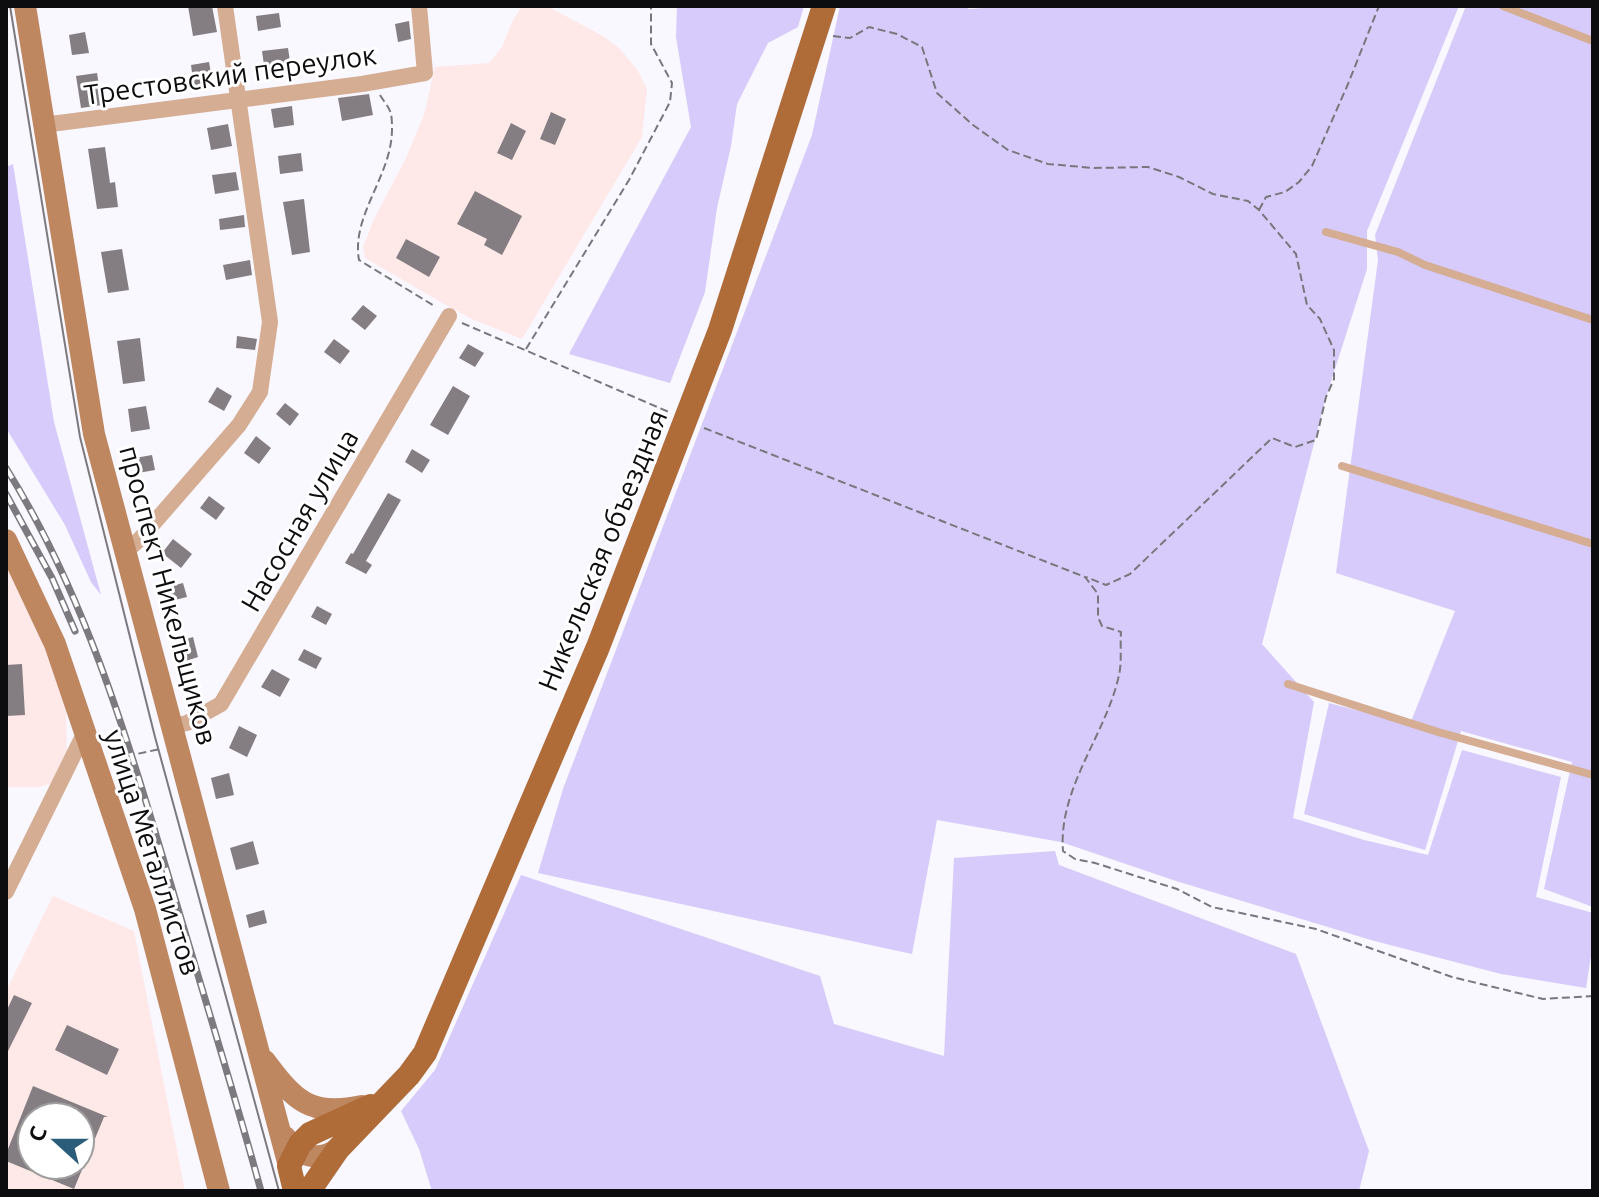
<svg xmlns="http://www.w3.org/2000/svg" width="1599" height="1197" font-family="Ubuntu,sans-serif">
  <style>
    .industrial { fill: #fee9e8; fill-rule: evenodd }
    .green { fill: #d6cbfa }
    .building { fill: #847e82; fill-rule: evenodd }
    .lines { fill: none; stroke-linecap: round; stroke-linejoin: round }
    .path { stroke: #78777c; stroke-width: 2; stroke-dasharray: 8 4; stroke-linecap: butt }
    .service { stroke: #d4ad93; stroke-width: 8 }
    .minor { stroke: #d4ad93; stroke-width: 16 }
    .secondary { stroke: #bf8760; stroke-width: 22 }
    .primary { stroke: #af6b38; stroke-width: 24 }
    .tram { stroke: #7c7a7f; stroke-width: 2 }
    .rail-casing { stroke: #7c7a7f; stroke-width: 7 }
    .rail { stroke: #fff; stroke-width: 4; stroke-dasharray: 12; stroke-linecap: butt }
    .labels { text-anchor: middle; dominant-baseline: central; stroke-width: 6; stroke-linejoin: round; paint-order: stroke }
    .street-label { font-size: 28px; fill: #0d0c0f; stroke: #fff }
  </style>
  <rect width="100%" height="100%" fill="#f9f7ff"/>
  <path class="industrial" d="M522,6H547L603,36L620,49L638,71L647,89L642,137L522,339L474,320L444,304L365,258L363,247L374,219L405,160L424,115L435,67L489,63L502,47L512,22Z
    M6,563L66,692L67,779L39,787H6Z
    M53,896L134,931L185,1191H6V991ZM32,1117H80V1165H32Z"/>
  <path class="green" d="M677,6H804L798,27L768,43L737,104L731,146L717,208L705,292L670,383L569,354L691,127L676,37Z
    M840,6H963L969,9L1015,6H1459L1367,231V269L1326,397L1262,644L1314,702L1293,818L1364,840L1428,855L1462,750L1561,777L1536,897L1593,913V943L1586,988L1501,974L1371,940L1176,881L1061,842L937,820L912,954L538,873L563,789L812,135Z
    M1466,6H1593V907L1544,889L1572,762L1461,731L1425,850L1304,814L1329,703L1410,724L1455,611L1336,573L1378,260L1375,235Z
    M13,164L54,422L101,595L91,582L65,525L6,428V167Z
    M1055,851L1059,865L1296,954L1369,1151L1359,1191H432L419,1149L401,1111L435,1070L521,875L820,976L834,1024L944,1056L954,858Z"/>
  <path class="building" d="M188,6H212L217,32L193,36Z
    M279,13L281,27L258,31L256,16Z
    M409,21L411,39L398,42L395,24Z
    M85,32L89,53L72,55L69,35Z
    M288,48L291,68L265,72L262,51Z
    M209,62L213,84L194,87L191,65Z
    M97,73L102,105L81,108L76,76Z
    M369,94L373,115L342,121L338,98Z
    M292,106L294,125L274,128L271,109Z
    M551,112L566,119L555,145L540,139Z
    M511,123L526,131L512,160L497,153Z
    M228,124L232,146L211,150L207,128Z
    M105,147L110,183L115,182L118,207L97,209L88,149Z
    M301,153L303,171L280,174L278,156Z
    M236,172L239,190L215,194L212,175Z
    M475,191L522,216L502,255L484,245L487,239L457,224Z
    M304,199L310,252L292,255L283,202Z
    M244,215L245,227L220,230L219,219Z
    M406,239L440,257L429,277L396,258Z
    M122,249L129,290L108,293L101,252Z
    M250,260L252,275L226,280L223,265Z
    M363,305L377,316L365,330L351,319Z
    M237,336L257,339L255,350L236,348Z
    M140,338L145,381L123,384L117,341Z
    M334,339L350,351L340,364L324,352Z
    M468,344L484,353L475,367L459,358Z
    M453,386L470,396L448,435L430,425Z
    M217,387L232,396L224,411L208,402Z
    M285,403L299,414L290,426L276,414Z
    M146,406L150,429L131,432L128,409Z
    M256,436L271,448L259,464L244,453Z
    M412,449L430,460L422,473L405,462Z
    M152,455L155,470L138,473L135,458Z
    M388,493L401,500L366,561L372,565L366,574L345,563L351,553L353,554Z
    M209,496L225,508L216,520L200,508Z
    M173,539L192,554L181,568L162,553Z
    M183,583L187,597L171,601L167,587Z
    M317,606L332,614L326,625L311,617Z
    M193,637L198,657L186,661L180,641Z
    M304,649L322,658L316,669L298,660Z
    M22,664L25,715L6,716V665Z
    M272,669L290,679L280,697L261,687Z
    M239,726L257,735L247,757L229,748Z
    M229,773L234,795L216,799L211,778Z
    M253,841L259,864L236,870L230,848Z
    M264,910L267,923L249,928L246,915Z
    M14,995L32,1003L6,1055V1012Z
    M67,1025L119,1049L107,1075L55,1050Z
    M33,1086L108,1117H104L74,1189L6,1161V1154ZM32,1117H80V1165H32Z"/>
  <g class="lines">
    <path class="path" d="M833,36L850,38L869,27L897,34L922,47L937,93L973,125L1008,150L1048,164L1094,168L1148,167L1179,177L1213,194L1248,201L1259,210L1296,254L1307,305L1320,319L1334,350V379L1326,397L1316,440L1295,447L1272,438L1130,574L1106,585L1086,577
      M380,95C383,100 388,106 390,111C392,116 392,123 392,129C392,176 351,215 359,260L436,307
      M1259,210L1266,197L1285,192L1299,182L1312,166L1348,84L1379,6
      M462,323L669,412
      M526,349L629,180L670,102L672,83L651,44V6
      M704,428L1085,577L1098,594V617L1102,626L1121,632C1120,646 1122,662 1119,675C1106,735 1058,788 1063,851L1075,859L1095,863L1177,889L1212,907L1316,929L1452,977L1543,999L1593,996
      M116,762L132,755L160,749"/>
    <path class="service" d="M1503,6L1593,41
      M1326,232L1398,252L1425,265L1593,320
      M1342,466L1593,544
      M1288,684L1438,732L1593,775"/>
    <path class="minor" d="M43,125L362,84L425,73L419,6
      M125,552L139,540L239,425L260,392L270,322L225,6
      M173,726L187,723L221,704L449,316
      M6,892L84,734"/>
    <path class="secondary" d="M25,6L94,434L289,1166
      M6,540L55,644L145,909L219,1191
      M265,1061C295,1101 310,1117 362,1106
      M285,1137C299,1156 317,1163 338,1149"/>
    <path class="primary" d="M295,1191L289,1166L300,1144L310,1134L371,1106
      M309,1191L338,1149L409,1075L425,1053L598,647L720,330L824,6"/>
    <path class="tram" d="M10,6L80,437L155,737L279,1191"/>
    <defs>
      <path id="rail" d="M6,468C88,599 130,748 174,895C203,993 234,1092 261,1191
        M6,494L52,578L75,631"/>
    </defs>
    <use href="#rail" class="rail-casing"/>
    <use href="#rail" class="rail"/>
  </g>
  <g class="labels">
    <g class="street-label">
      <text transform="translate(230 74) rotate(-8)">Трестовский переулок</text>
      <text transform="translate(299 520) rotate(-60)">Насосная улица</text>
      <text transform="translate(602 550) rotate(-68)">Никельская объездная</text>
      <text transform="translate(169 595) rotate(75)">проспект Никельщиков</text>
      <text transform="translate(153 852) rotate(72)">улица Металлистов</text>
    </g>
  </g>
  <rect width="1599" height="1197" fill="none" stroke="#0d0c0f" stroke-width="16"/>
  <g transform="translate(56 1141) rotate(291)"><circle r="38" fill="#ffffff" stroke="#9e9e9f" stroke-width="2"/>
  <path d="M0-6L14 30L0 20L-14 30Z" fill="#2b5c7a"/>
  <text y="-12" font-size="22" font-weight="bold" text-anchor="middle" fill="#0d0c0f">С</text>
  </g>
</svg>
